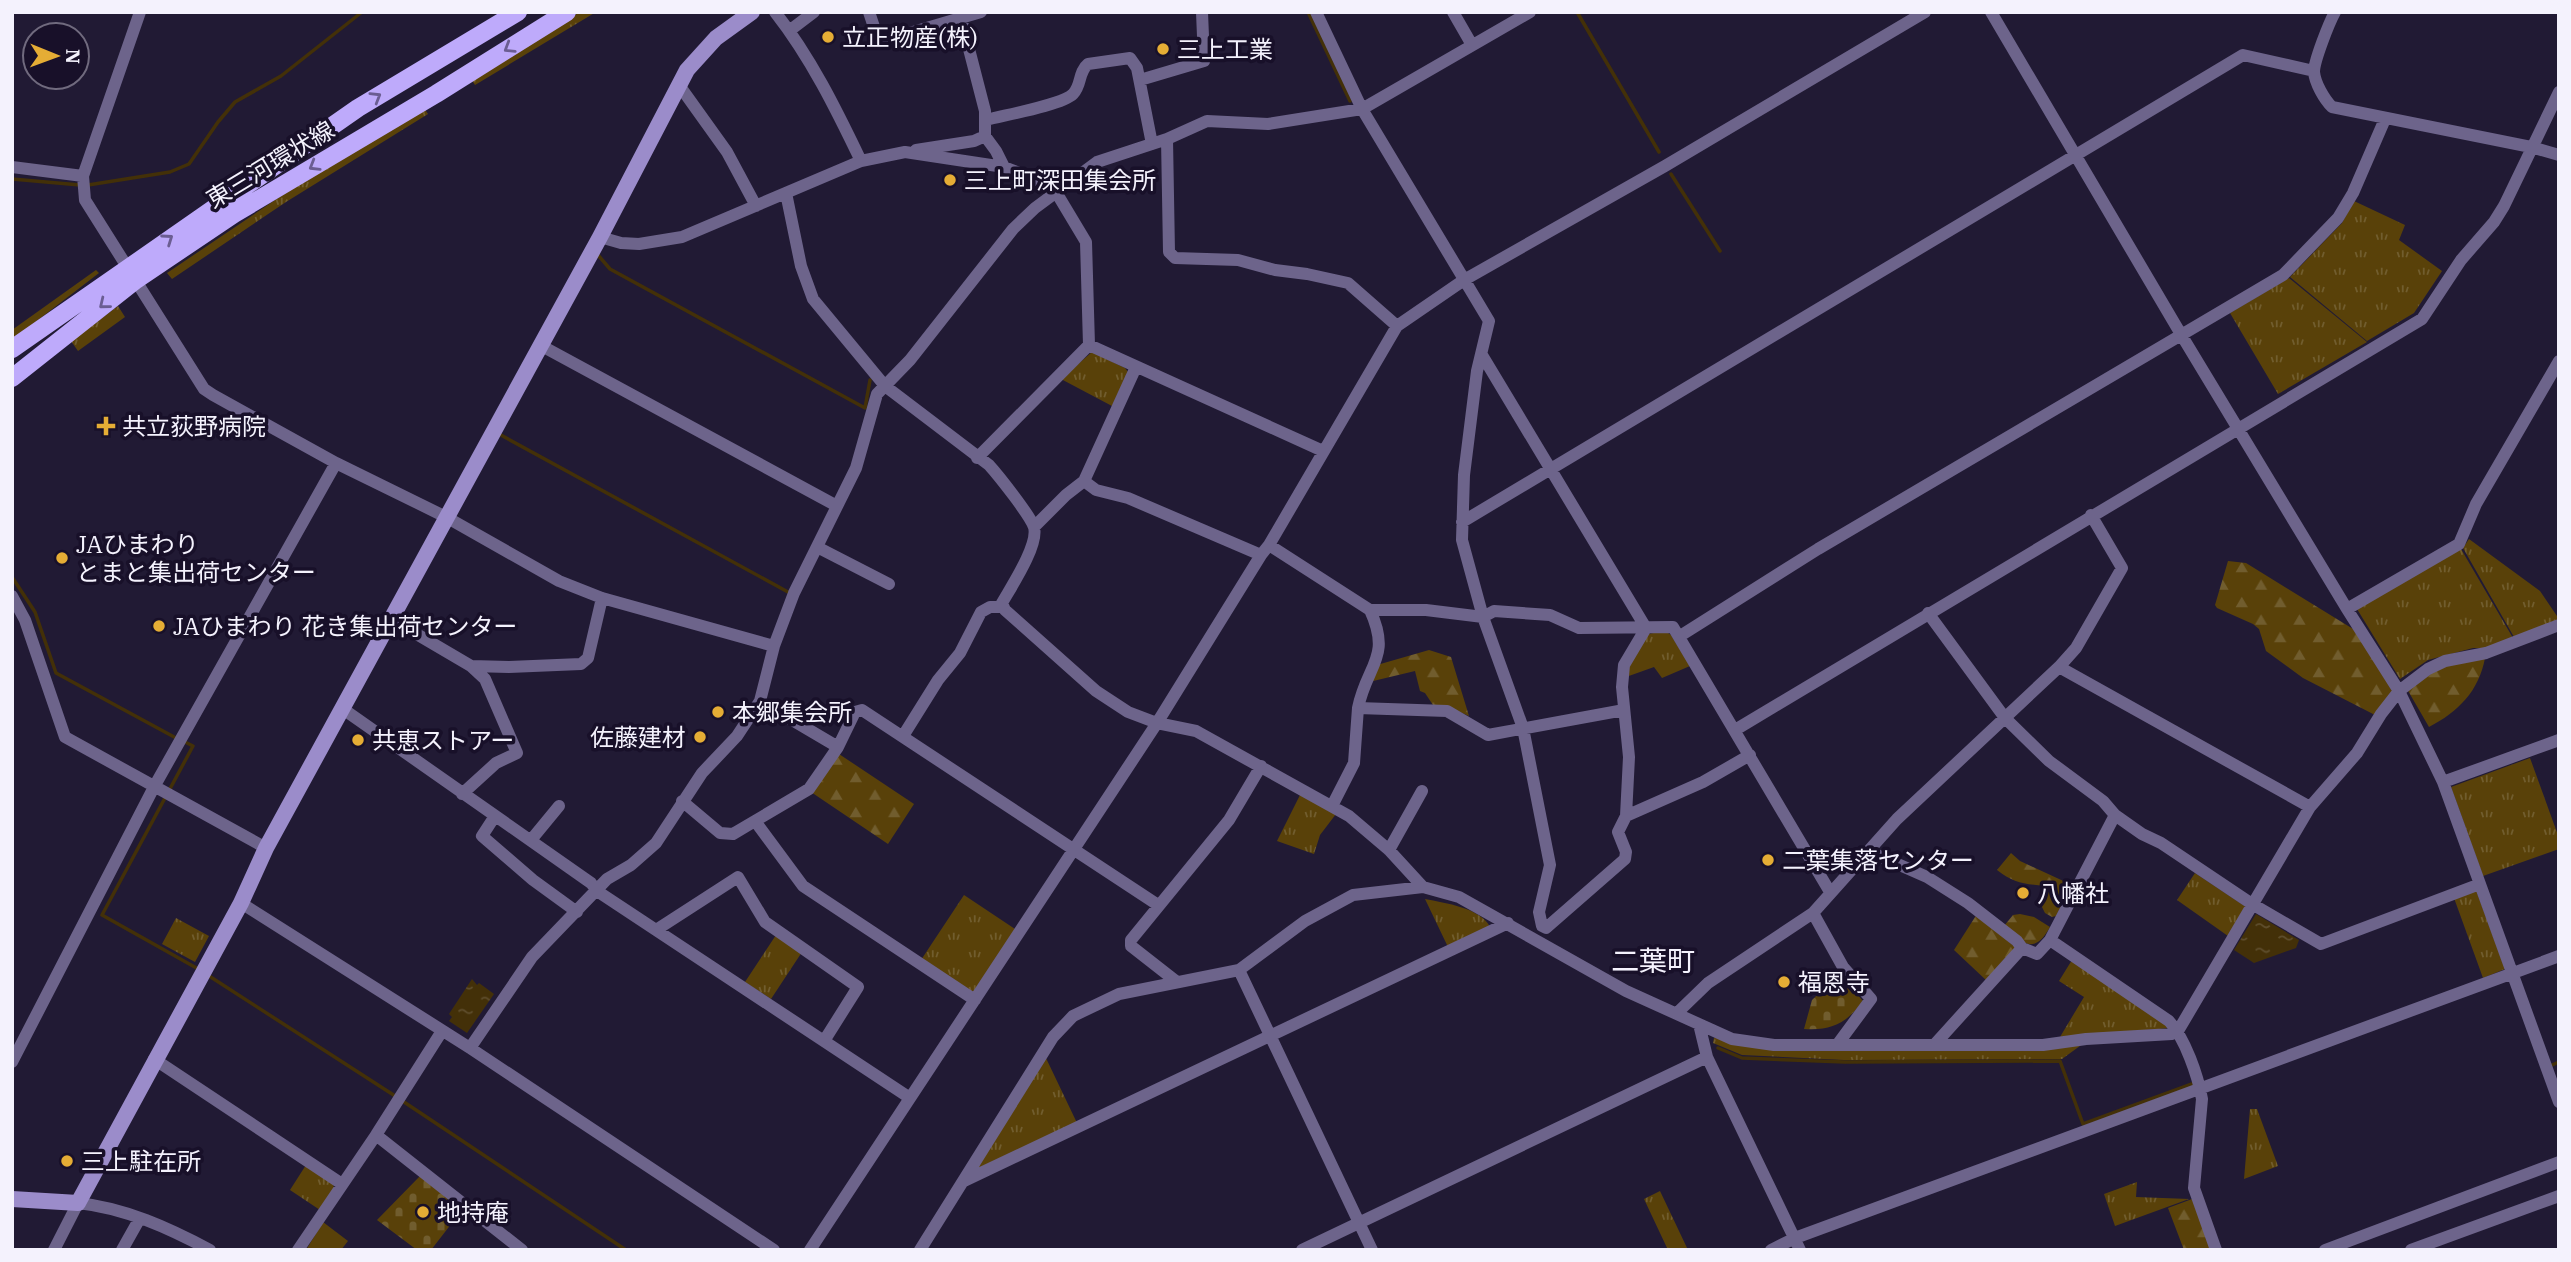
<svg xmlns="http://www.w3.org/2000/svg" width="2571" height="1262" font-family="'IBM Plex Serif','Noto Sans JP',serif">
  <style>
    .grass { fill: url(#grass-tufts) }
    .forest { fill: url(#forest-firs) }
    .cemetery { fill: url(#cemetery-stones) }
    .green { fill: #594109 }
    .water { fill: url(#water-ripples) }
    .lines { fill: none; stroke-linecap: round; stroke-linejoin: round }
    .stream { stroke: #433008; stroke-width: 3.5 }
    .street { stroke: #6d648b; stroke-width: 12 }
    .secondary { stroke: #9b8cca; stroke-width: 16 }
    .primary { stroke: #beaafb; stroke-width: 18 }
    .oneway { stroke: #6b5d92 }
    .poi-dot { fill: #e5ad35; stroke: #181029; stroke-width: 2.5 }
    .labels { text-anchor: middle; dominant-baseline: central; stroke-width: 7; stroke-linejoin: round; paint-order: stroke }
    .poi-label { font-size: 24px; fill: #f4f2fd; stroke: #181029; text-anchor: start }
    .street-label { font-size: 24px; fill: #f4f2fd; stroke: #181029 }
    .quarter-label { font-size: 28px; fill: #f4f2fd; stroke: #181029 }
  </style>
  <defs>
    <pattern id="grass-tufts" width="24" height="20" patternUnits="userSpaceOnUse" patternTransform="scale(1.75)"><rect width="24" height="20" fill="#594109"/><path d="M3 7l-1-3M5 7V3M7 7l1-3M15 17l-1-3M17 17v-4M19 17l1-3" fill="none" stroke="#715d2e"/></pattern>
    <pattern id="forest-firs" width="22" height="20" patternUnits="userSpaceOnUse" patternTransform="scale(1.75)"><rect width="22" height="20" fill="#594109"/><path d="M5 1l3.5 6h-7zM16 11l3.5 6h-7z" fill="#715d2e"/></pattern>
    <pattern id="cemetery-stones" width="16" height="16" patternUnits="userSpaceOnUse" patternTransform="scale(1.75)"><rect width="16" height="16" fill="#594109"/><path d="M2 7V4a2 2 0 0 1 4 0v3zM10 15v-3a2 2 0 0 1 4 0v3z" fill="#715d2e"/></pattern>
    <pattern id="water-ripples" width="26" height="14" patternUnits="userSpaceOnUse" patternTransform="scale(1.75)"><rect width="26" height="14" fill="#433008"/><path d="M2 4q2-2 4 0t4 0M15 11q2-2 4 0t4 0" fill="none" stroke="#5f4e2d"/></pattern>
  </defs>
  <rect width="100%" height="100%" fill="#211a34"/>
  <path class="grass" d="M580,12H596L475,85L471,79Z
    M424,108L428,114L286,202L172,279L167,273L281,196Z
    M2354,201L2405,225L2399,240L2442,271L2414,313L2367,341L2290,277L2342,223Z
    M96,270L99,273L12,340V330Z
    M2289,278L2367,342L2278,394L2230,313Z
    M118,306L125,317L78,351L71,341Z
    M1092,352L1125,368L1128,372L1112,406L1061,379Z
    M2469,539L2540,591L2559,619L2514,637L2463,548Z
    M2461,549L2513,638L2486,648H2473L2428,660L2400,679L2357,609Z
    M1665,631L1671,635L1690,666L1662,678L1654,667L1626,677L1627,669L1648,634Z
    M2530,758L2559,838V849L2483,876L2451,787Z
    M1301,793L1336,814L1320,835L1314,854L1277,841Z
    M2195,873L2246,907L2228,936L2177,900Z
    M2476,890L2505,969L2483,978L2454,898Z
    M964,895L1015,929L972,994L921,960Z
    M1425,899C1445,903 1481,908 1490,927L1448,947Z
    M176,918L209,936L195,962L162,944Z
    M776,935L802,952L771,999L745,982Z
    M2072,960L2170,1028L2060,1037L2084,997L2059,981Z
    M1717,1036L1732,1043H2084L2062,1059L1844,1060L1742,1055L1713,1043L1714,1038Z
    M1045,1056L1077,1123L973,1172Z
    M2250,1109H2257L2278,1166L2244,1179Z
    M306,1165L333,1183L334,1189L320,1210L290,1190Z
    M2137,1182L2136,1197L2189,1199L2115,1226L2104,1194Z
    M1660,1191L1688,1250H1668L1644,1199Z"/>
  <path class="forest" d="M2228,561L2246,563L2358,632L2393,692L2375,715L2303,678L2266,651L2259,629L2253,624L2217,608L2215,605Z
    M1429,650L1451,657L1469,716L1446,706L1433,705L1425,693L1420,691L1415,671L1369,682L1377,665Z
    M2485,658C2479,691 2458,712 2429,727L2407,689L2446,664Z
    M839,754L914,804L888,844L811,792Z
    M2011,853L2020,861L2072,885L2056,916L2052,917L2045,913L2042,907L2048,891L2045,886C2025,884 2013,883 1997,870Z
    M1977,914L2016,948L1987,981L1954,950Z
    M2020,914L2034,917L2050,927C2034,956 2022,943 2004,926L2013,915Z
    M2192,1199L2211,1250H2184L2168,1208Z"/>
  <path class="cemetery" d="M1839,974L1863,1001C1847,1023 1831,1031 1804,1029L1812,1000Z
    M420,1176L462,1210L431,1250H417L377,1220Z"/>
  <path class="green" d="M323,1222L348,1241L341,1250H306Z"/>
  <path class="water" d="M2256,914L2299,940L2296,948L2254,963L2234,950Z
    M472,979L477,985L479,983L494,994L467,1033L449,1021L452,1017L449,1014Z"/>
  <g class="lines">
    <path class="stream" d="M1308,12L1350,101
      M1577,12L1659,152
      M1671,174L1720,251
      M12,179L80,185
      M88,185L170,172L189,164L218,122L235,102L281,76L362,12
      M598,255L610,269L865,408L870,380
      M499,434L788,592
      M12,577L35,612L56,673L176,738
      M183,741L193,746L102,915L200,970
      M206,974L392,1094L626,1250
      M1718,1048L1742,1058L1845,1062L2060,1061L2083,1124L2192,1084
      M2552,1065L2559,1062"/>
    <path class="street" d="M140,12L83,176L85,200L204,389L213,395L336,463L446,517L559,581L602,598L774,646
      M775,12C811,58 836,109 861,161
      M869,12L879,42L981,12
      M1316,12L1362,109L1489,321L1477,371L1464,475L1462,540L1483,617L1523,728L1550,865L1539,912L1542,926L1546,928L1625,859L1626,852L1618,832L1626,816L1703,782L1750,755
      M1453,12L1472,45
      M1991,12L2182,336L2347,609L2399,691L2443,782L2559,1102
      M2335,12C2329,23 2314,61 2314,72C2315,83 2324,99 2332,107L2531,147L2559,155
      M789,31L814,12
      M1140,80L1204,61L1202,12
      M679,85L727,152L756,206
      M986,120C1005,115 1062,105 1073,94C1082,85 1078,72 1088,64L1130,58L1137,68L1152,144
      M1167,139L1169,252L1175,258L1238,260L1275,270L1307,274L1348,283L1397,326
      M916,150L974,141L985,136V111L961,18
      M12,167L83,176
      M786,193L801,266L813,299L885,386L989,465C998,475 1030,515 1034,527C1039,545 1011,587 1002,603L1005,610L1096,691L1128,712L1157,723L1196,731L1349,816L1389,850L1423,887
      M600,237L621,243L639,244L682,237L861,161L905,152L1004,167
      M540,345L837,506
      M1089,345L1323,451
      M1482,355L1646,628
      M977,458L1089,345L1086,242L1056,192L1037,180L1004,167L996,151L985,136
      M1084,481L1096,490L1128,498L1261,555
      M1462,522L2243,55L2314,71
      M1034,527L1066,495L1084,481L1136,367
      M1269,545L1370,610H1426L1483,617L1494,611L1550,615L1579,628L1673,627L1830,892
      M817,547L889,584
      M12,596L25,620L65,737L266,848
      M2347,609L2459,544L2476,504L2559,361
      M1928,613L2005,718L2049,761L2103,801L2115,815L2142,834L2161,843L2252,904L2321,944L2480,884
      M391,619L471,666L509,667L581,664L588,658L602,598
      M1680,636L1818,549L2283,275L2338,218L2353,193L2385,119
      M2059,667L2310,807
      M760,701L838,747
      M1358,708C1367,664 1392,658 1370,610
      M343,709L591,883L597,891L910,1098
      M1735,730L2422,319L2461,260L2494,222L2504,206L2559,92
      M903,736L938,680L960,653L981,612L990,607H1003
      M2443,782L2559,740
      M462,794L496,763L517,753L485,679L471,666
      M682,801L720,833L733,834L809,789L838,747L855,712L862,710L1158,905
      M1332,806L1354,763L1358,708L1447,711L1488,735L1624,710
      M2115,815L2050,940L2169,1021C2185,1038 2198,1076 2202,1099L2194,1188L2216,1250
      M495,816L482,836L533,880L577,912
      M1626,816L1629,757L1622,687L1624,665L1646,628
      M755,821L803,886L975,1000
      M531,840L559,806
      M1389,850L1422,791
      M1868,851L1927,877L1968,903L2017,941L2022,948L2037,954L2050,940
      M241,903L470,1048L774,1250
      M1813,913L1843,967L1871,999L1837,1045
      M656,930L738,877L765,922L858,987L824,1041
      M1239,970L1372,1250
      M1177,982L1131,946V940L1229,820L1261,766
      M1677,1013L1708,983L1813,913L1897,819L2059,667L2076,648L2122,568L2091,515
      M1699,1024L1707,1057L1800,1250
      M1935,1044L2022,948
      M470,1048L532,957L607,879L631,865L656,843L702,773L737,736L760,701L774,646L794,593L856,468L877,394L910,360L1013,229L1035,208L1097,162L1167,139L1207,121L1268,124L1362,109L1530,12
      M154,1059L342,1184
      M12,1062L154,787L336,463
      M376,1135L522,1250
      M964,1181L1508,923
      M54,1250L78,1203C125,1208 169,1228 210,1250
      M122,1250L140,1218
      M298,1250L376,1135L442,1031
      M810,1250L1157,723L1261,555L1269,545L1397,326L1464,280L1665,166L1925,12
      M920,1250L1053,1037L1073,1016L1119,994L1239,970L1305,921L1353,895L1423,887L1459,897L1626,991L1732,1039L1774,1045H2043L2086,1039L2172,1034L2178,1031L2310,807L2357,753L2381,714L2399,691L2428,669L2445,661L2486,653L2559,625
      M1302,1250L1707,1057
      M1771,1250L1795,1238L2559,956
      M2325,1250L2559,1162
      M2411,1250L2559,1196"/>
    <path class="secondary" d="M12,1199L78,1203L241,903L266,848L600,237L687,70L716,38L752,12"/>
    <path class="primary" d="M12,349L358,108L518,12
      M12,378L136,280L234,214L436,94L567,12"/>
  </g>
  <defs><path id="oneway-chevron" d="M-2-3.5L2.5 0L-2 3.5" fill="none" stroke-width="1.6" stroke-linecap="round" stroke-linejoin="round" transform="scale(1.75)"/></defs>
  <g class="oneway">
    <use href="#oneway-chevron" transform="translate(509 48) rotate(148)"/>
    <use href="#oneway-chevron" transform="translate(376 97) rotate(-31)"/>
    <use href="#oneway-chevron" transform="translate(314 166) rotate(149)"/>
    <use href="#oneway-chevron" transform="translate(168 239) rotate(-35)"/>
    <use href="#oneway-chevron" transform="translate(104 304) rotate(141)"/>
  </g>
  <g class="poi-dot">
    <circle cx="828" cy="37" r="7"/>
    <circle cx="1163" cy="49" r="7"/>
    <circle cx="950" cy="180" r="7"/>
    <path d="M102.5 415.5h7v7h7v7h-7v7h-7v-7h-7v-7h7z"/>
    <circle cx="62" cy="558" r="7"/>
    <circle cx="159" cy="626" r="7"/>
    <circle cx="718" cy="712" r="7"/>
    <circle cx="700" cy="737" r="7"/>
    <circle cx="358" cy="740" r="7"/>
    <circle cx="1768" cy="860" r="7"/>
    <circle cx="2023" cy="893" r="7"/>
    <circle cx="1784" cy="982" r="7"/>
    <circle cx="67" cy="1161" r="7"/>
    <circle cx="423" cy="1212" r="7"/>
  </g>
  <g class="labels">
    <g class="poi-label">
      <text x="842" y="37">立正物産(株)</text>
      <text x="1177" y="49">三上工業</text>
      <text x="964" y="180">三上町深田集会所</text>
      <text x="122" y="426">共立荻野病院</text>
      <text x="76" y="544">JAひまわり<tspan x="76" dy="28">とまと集出荷センター</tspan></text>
      <text x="173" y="626">JAひまわり 花き集出荷センター</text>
      <text x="732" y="712">本郷集会所</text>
      <text x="686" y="737" text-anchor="end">佐藤建材</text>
      <text x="372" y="740">共恵ストアー</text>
      <text x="1782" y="860">二葉集落センター</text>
      <text x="2037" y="893">八幡社</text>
      <text x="1798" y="982">福恩寺</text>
      <text x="81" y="1161">三上駐在所</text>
      <text x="437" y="1212">地持庵</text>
    </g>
    <g class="street-label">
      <text transform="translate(270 164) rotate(-31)">東三河環状線</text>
    </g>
    <g class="quarter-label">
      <text x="1653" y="960">二葉町</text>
    </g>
  </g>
  <rect width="2571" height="1262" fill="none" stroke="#f4f2fd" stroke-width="28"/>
  <g transform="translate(56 56) rotate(91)"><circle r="33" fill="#181029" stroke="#706a7e" stroke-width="2"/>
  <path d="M0-5L12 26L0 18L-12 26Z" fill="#e5ad35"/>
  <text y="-10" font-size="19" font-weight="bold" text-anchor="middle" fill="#f4f2fd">N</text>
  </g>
</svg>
